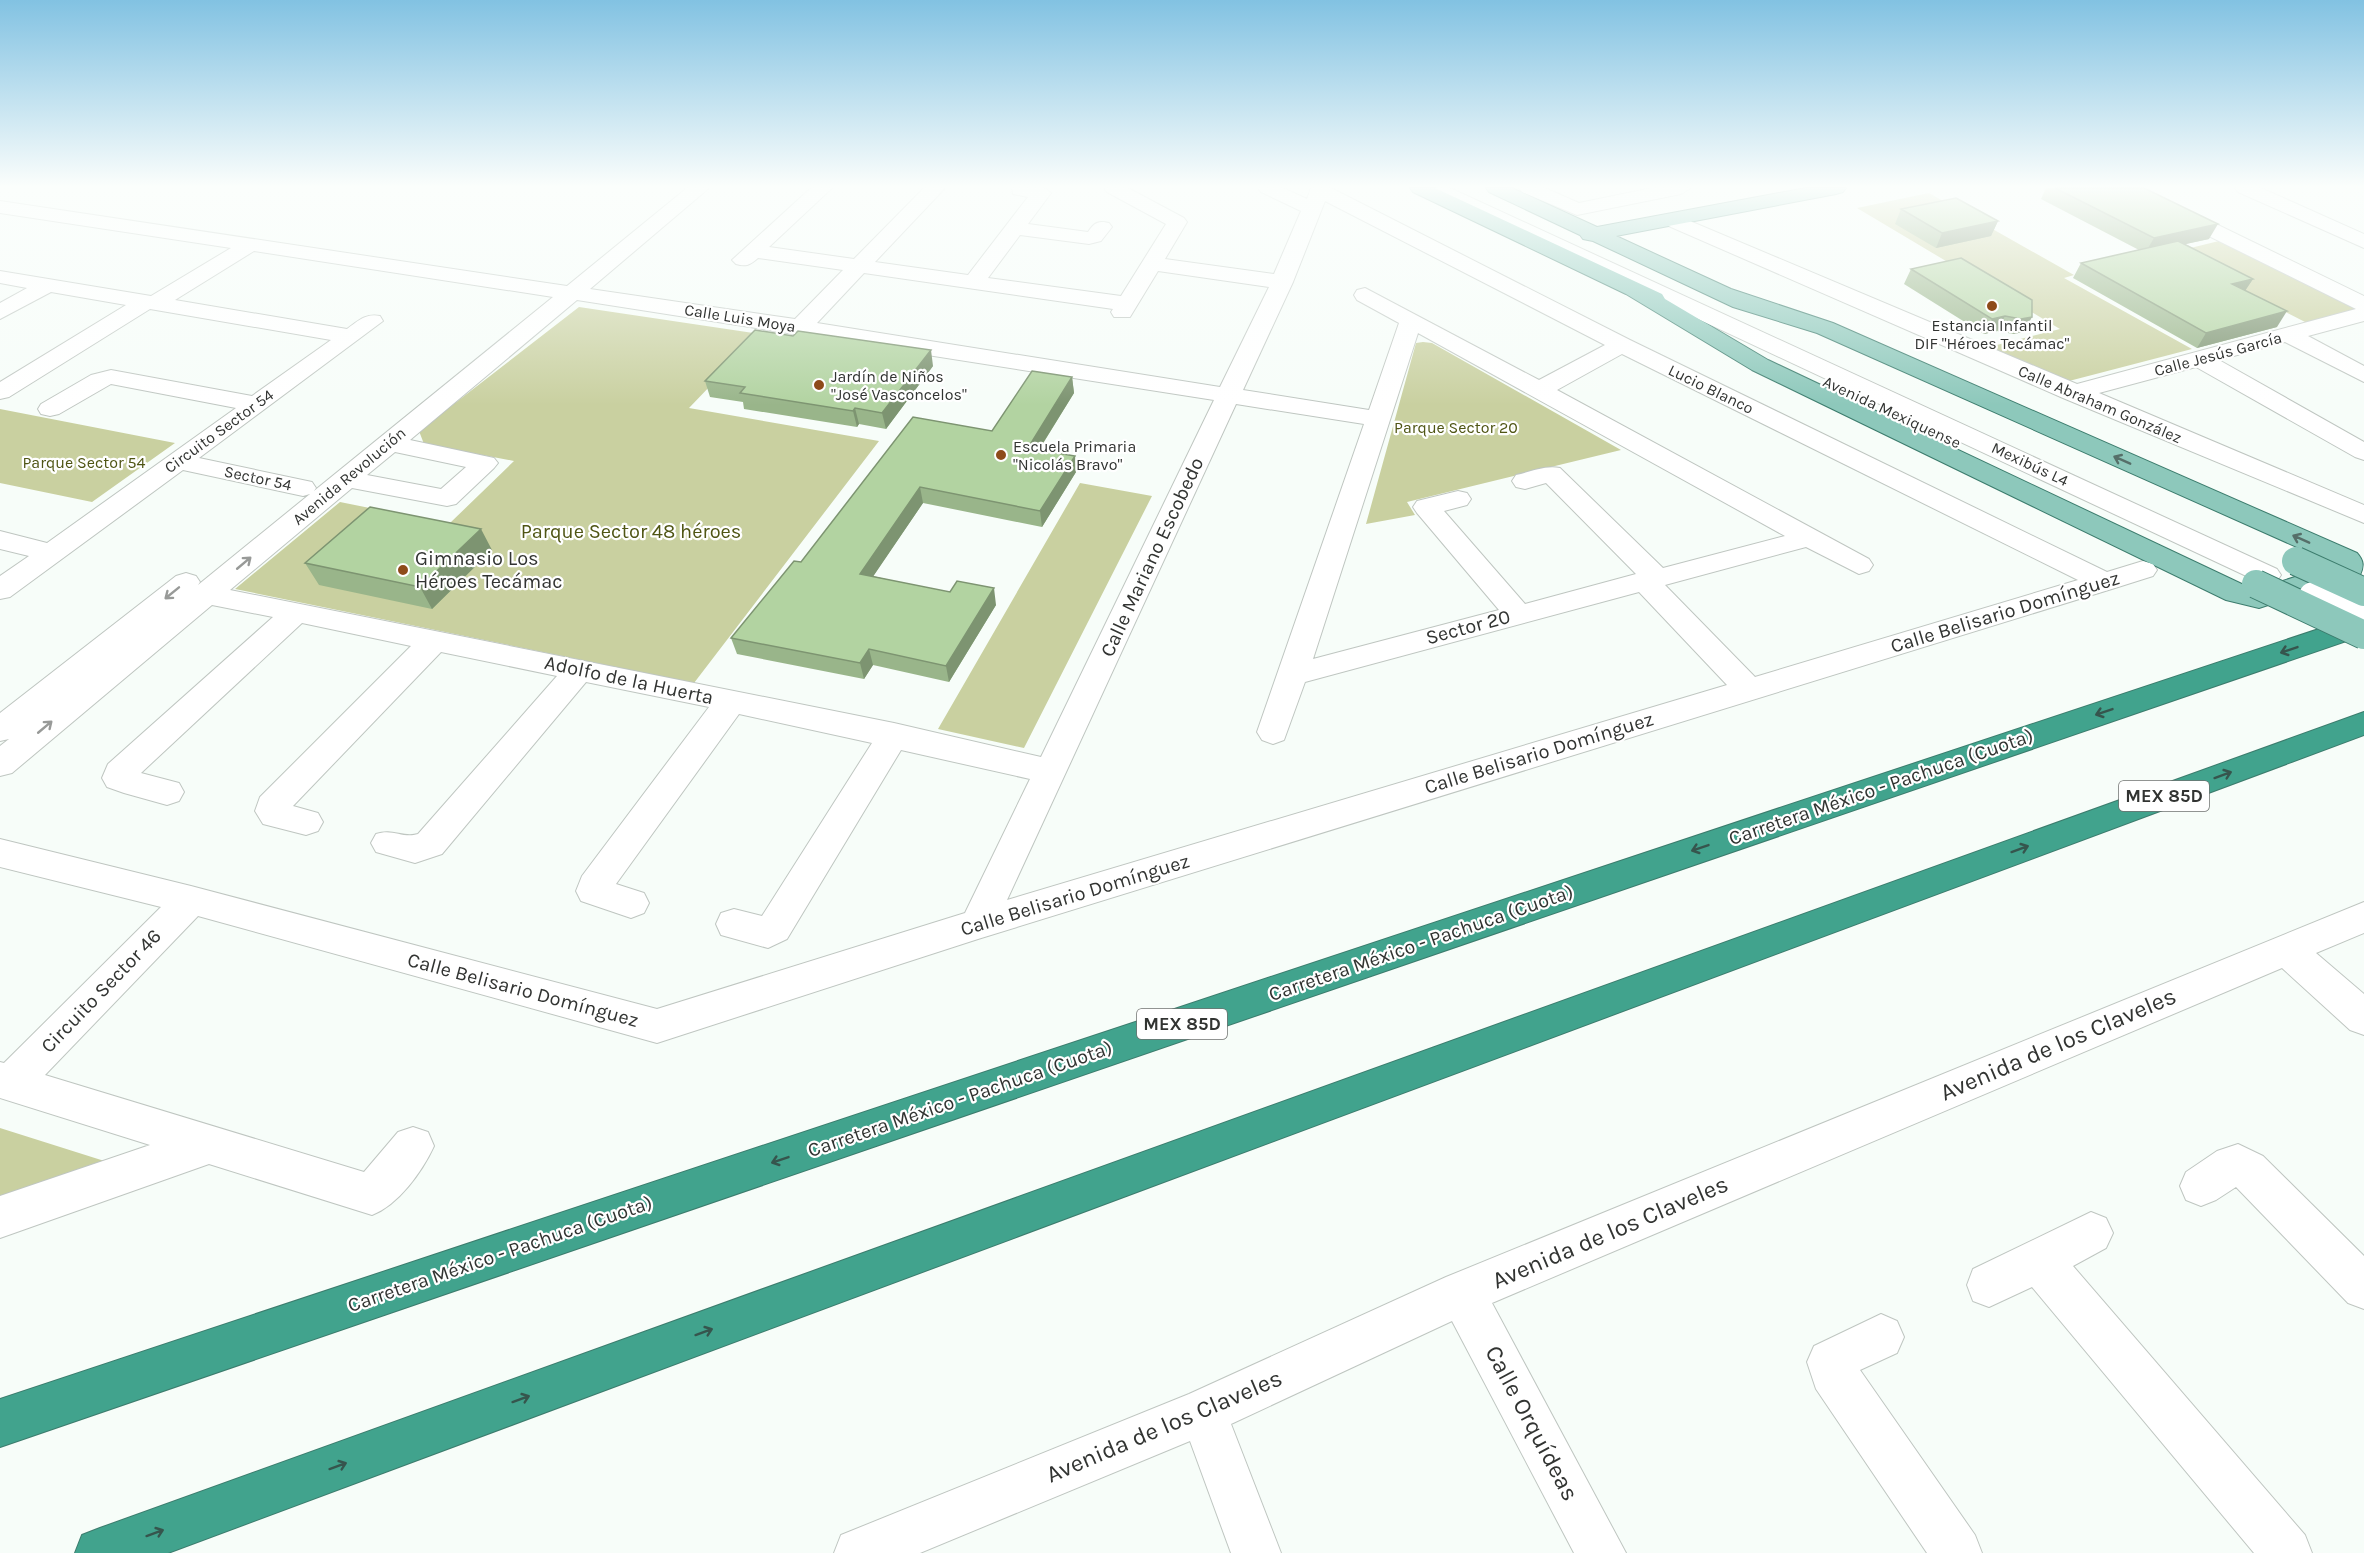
<svg xmlns="http://www.w3.org/2000/svg" width="2364" height="1553" font-family="Karla,sans-serif">
  <style>
    .green { fill: #c9d0a0 }
    .lines { fill: none; stroke-linecap: round; stroke-linejoin: round }
    .minor-casing { stroke: #bfc6c1; stroke-width: 2 }
    .major-casing { stroke: #3c7c6d; stroke-width: 2 }
    .highway-casing { stroke: #3c7c6d; stroke-width: 2 }
    .minor { fill: #fff; fill-rule: evenodd }
    .major { fill: #8dc8bb; fill-rule: evenodd }
    .highway { fill: #41a38d; fill-rule: evenodd }
    .minor-bridge-casing { stroke: #bfc6c1; stroke-width: 30; stroke-linecap: butt }
    .major-bridge-casing { stroke: #3c7c6d; stroke-width: 30; stroke-linecap: butt }
    .minor-bridge { stroke: #fff; stroke-width: 28 }
    .major-bridge { stroke: #8dc8bb; stroke-width: 28 }
    .wall { fill: #99b58a }
    .shaded-wall { fill: #7d9471 }
    .building { fill: #b2d3a1; stroke: #7d9471; stroke-width: 1.5 }
    .oneway { stroke: #566f69 }
    .oneway2 { stroke: #989a98 }
    .oneway3 { stroke: #36554d }
    .poi-dot { fill: #8e4b1a; stroke: #fff; stroke-width: 2 }
    .labels { text-anchor: middle; dominant-baseline: central; stroke-width: 4.5; stroke-linejoin: round; paint-order: stroke }
    .far-street-label { font-size: 16px; fill: #323432; stroke: #fff }
    .far-poi-label { font-size: 16px; fill: #323432; stroke: #fff; text-anchor: start }
    .far-park-label { font-size: 16px; fill: #4f5514; stroke: #fff }
    .shield { fill: #fff; stroke: #707170; stroke-width: 1.5 }
    .shield-label { font-size: 18px; font-weight: bold; fill: #323432 }
    .park-label { font-size: 20px; fill: #4f5514; stroke: #fff }
    .street-label { font-size: 20px; fill: #323432; stroke: #fff }
    .poi-label { font-size: 20px; fill: #323432; stroke: #fff; text-anchor: start }
    .near-street-label { font-size: 24px; fill: #323432; stroke: #fff }
  </style>
  <rect width="100%" height="100%" fill="#f7fdf9"/>
  <path class="green" d="M1929,193L2074,275L2064,278L2192,349L2069,381L1989,347L2060,329L1857,208Z
    M2223,240L2363,309L2309,324L2170,253Z
    M579,307L760,334L689,408L879,441L694,683L235,589L340,502L449,524L514,461L424,444L419,431Z
    M1423,342L1432,343L1621,450L1407,502L1415,515L1366,524L1416,343Z
    M0,409L175,443L92,502L0,483Z
    M1080,483L1152,496L1024,748L938,729Z
    M0,1128L117,1165L0,1199Z"/>
  <g class="lines">
    <defs>
      <path id="minor" d="M687,188H709L590,289L795,319L843,270L758,258C750,265 746,267 736,264L732,260L811,188H832L769,247L854,259L924,188H945L875,262L968,275L1028,197L1013,194L1012,188H1044L1051,193L1028,224L1088,232C1094,223 1098,220 1109,223L1112,227L1101,241L1089,244L1020,235L988,278L1121,296L1166,224L1107,192L1104,188H1128L1184,218L1187,222L1165,259L1274,274L1301,211L1261,192L1258,188H1283L1307,199L1311,188H1331L1630,340L2107,572L2143,561L2153,564L2157,570L2153,576L2115,588L978,939L657,1043L198,916L45,1075L364,1172L398,1132L413,1127L428,1132L434,1146C422,1172 398,1205 372,1215L209,1164L0,1238V1196L150,1145L0,1098V1062L4,1063L161,907L0,867V839L191,886L657,1009L965,913L1030,779L901,750L787,939L768,948L721,935L716,924L721,913L734,909L762,916L872,743L739,714L616,884L644,893L649,903L644,913L631,918L581,901L576,891L582,876L709,707L586,682L442,854L415,863L376,852L371,843L376,834C393,828 403,839 418,834L557,676L441,652L293,806L318,813L323,822L318,831L306,835L263,824L255,811L260,797L411,646L302,623L141,773L179,783L184,792L179,801L167,805L124,793L107,787L102,778L108,764L273,617L212,605L12,773L0,776V746L9,739L0,741V713L176,576L186,573L196,576L200,582L198,585L310,494L303,496L183,470L10,597L0,599V576L29,556L0,549V531L47,543L236,408L111,384L59,414L50,416L41,414L38,409L41,404L91,375L111,370L252,396L331,340L150,309L9,397L0,399V382L126,305L51,292L0,319V303L27,288L0,283V271L151,296L231,248L0,213V201L567,286ZM1325,201L1605,345L1539,380L1365,288L1357,290L1354,295L1357,300L1399,323L1369,410L1243,390L1293,282ZM254,251L553,297L314,491L316,488L312,482L199,458L383,321L380,316C366,313 358,321 347,329L175,300ZM1158,271L1269,287L1220,387L817,323L864,273L1113,309L1111,312L1114,317H1130ZM577,300L1214,400L1041,757L894,723L230,590L352,488L447,506L456,504L494,468L498,463L494,458L410,440ZM1418,333L1785,536L1663,568L1560,468C1545,465 1530,472 1516,475L1512,481L1516,487L1525,489L1546,483L1636,574L1525,604L1444,511L1467,505L1471,499L1467,493L1458,491L1417,501L1413,507L1417,513L1499,610L1313,659ZM1622,354L2078,580L1755,677L1665,585L1806,547L1859,574L1869,571L1873,565L1869,559L1557,390ZM1236,404L1364,424L1257,732L1262,740L1273,744L1284,740L1305,682L1639,592L1727,685L1007,900ZM395,452L466,467L441,489L367,475Z
        M1424,188H1450L2277,569L2281,575L2277,581L2267,584L2257,581L1427,192Z
        M1519,188H1545L1579,203L1652,188H1691L1681,194L1577,215L1522,192Z
        M2117,188H2142L2364,296V321L2308,336L2364,366V382L2285,342L2219,360L2364,442V460L2355,457L2196,367L2099,393L2364,505V523L2063,398L1664,224L1661,220L1664,216H1678L2077,384L2356,309L2120,192Z
        M2235,188H2261L2364,234V248L2238,192Z
        M2364,902V933L2316,953L2364,994V1035L2350,1030L2282,968L1492,1303L1626,1553H1574L1452,1321L1231,1424L1281,1553H1231L1190,1441L920,1553H834L841,1535L1189,1394L1446,1277Z
        M2238,1144L2263,1156L2364,1256V1309L2348,1303L2236,1187L2216,1200L2201,1206L2186,1200L2180,1186L2186,1172L2217,1151Z
        M2091,1212L2106,1218L2113,1233L2106,1248L2073,1266L2305,1535L2312,1553H2254L2032,1287L1989,1307L1973,1301L1967,1285L1973,1269Z
        M1881,1314L1897,1321L1904,1337L1897,1353L1860,1370L1975,1535L1982,1553H1927L1816,1389L1807,1362L1814,1346Z"/>
      <path id="major" d="M1410,188H1435L1662,294L1665,299L1768,360L2246,586L2258,589L2335,564L1817,333L1733,307L1593,241L1583,239L1580,235L1489,192L1486,188H1512L1597,227L1806,188H1846L1843,192L1836,194L1616,236L1731,289L1833,323L2357,553C2364,561 2364,566 2360,575L2259,608L2226,600L1752,370L1626,294L1413,192Z"/>
      <path id="highway" d="M2364,614V635L0,1447V1399Z
        M2364,712V735L168,1553H75L82,1535L100,1528Z"/>
    </defs>
    <use href="#minor" class="minor-casing"/>
    <use href="#major" class="major-casing"/>
    <use href="#highway" class="highway-casing"/>
    <use href="#minor" class="minor"/>
    <use href="#major" class="major"/>
    <use href="#highway" class="highway"/>
    <defs>
      <path id="minor-bridge" d="M2313,596L2364,619"/>
      <path id="major-bridge" d="M2296,561L2364,592
        M2256,584L2364,635"/>
    </defs>
    <use href="#minor-bridge" class="minor-bridge-casing"/>
    <use href="#major-bridge" class="major-bridge-casing"/>
    <use href="#minor-bridge" class="minor-bridge"/>
    <use href="#major-bridge" class="major-bridge"/>
  </g>
  <path class="wall" d="M2046,188H2144L2209,239L2185,244L2253,279L2245,290L2277,327L2197,348L2073,278L2081,263L2139,250L2041,199Z
    M1901,209L1998,221L1991,236L1936,248L1895,224Z
    M1911,269L2032,300L2024,332L2013,334L1997,331L1984,334L1904,284Z
    M933,366L886,429L859,424L857,427L744,409L743,402L710,397L705,381Z
    M1072,377L1074,393L1039,450L1076,472L1042,527L923,503L873,576L996,605L949,682L873,665L864,679L737,654L731,638L801,562L992,431Z
    M492,550L432,609L319,585L305,563Z"/>
  <path class="shaded-wall" d="M1998,221L1991,236L1936,248L1942,233Z
    M2218,224L2209,239L2145,253L2154,238Z
    M2253,279L2243,294L2232,284Z
    M2287,311L2277,327L2197,348L2206,333Z
    M2005,316L1997,331L1984,334L1992,319Z
    M2032,317L2024,332L2013,334L2021,319Z
    M931,350L933,366L886,429L882,413Z
    M1072,377L1074,393L1030,464L1028,448Z
    M855,408L859,424L857,427L853,411Z
    M1075,456L1076,472L1042,527L1040,511Z
    M920,487L923,503L864,590L860,574Z
    M481,529L492,550L432,609L420,587Z
    M994,588L996,605L949,682L946,666Z
    M869,649L873,665L864,679L860,663Z"/>
  <path class="building" d="M2055,188H2144L2218,224L2154,238Z
    M1956,198L1998,221L1942,233L1901,209Z
    M2178,241L2253,279L2232,284L2287,311L2206,333L2081,263Z
    M1961,258L2032,300V317L2021,319L2005,316L1992,319L1911,269Z
    M755,330L793,336L798,331L931,350L882,413L855,408L853,411L740,393L745,387L705,381Z
    M1032,371L1072,377L1028,448L1075,456L1040,511L920,487L860,574L950,592L957,581L994,588L946,666L869,649L860,663L731,638L794,561L801,562L913,417L992,431Z
    M370,507L481,529L420,587L305,563Z"/>
  <defs><path id="oneway-shaft" d="M-6 0H5M1.5-3L5.5 0L1.5 3" fill="none" stroke-width="1.6" stroke-linecap="round" stroke-linejoin="round" transform="scale(1.5)"/></defs>
  <g class="oneway">
    <use href="#oneway-shaft" transform="translate(2122 460) rotate(-156)"/>
    <use href="#oneway-shaft" transform="translate(2301 539) rotate(-156)"/>
  </g>
  <g class="oneway2">
    <use href="#oneway-shaft" transform="translate(244 563) rotate(-40)"/>
    <use href="#oneway-shaft" transform="translate(172 593) rotate(141)"/>
    <use href="#oneway-shaft" transform="translate(45 727) rotate(-40)"/>
  </g>
  <g class="oneway3">
    <use href="#oneway-shaft" transform="translate(2289 650) rotate(161)"/>
    <use href="#oneway-shaft" transform="translate(2104 712) rotate(161)"/>
    <use href="#oneway-shaft" transform="translate(2223 775) rotate(-20)"/>
    <use href="#oneway-shaft" transform="translate(1700 848) rotate(161)"/>
    <use href="#oneway-shaft" transform="translate(2020 849) rotate(-20)"/>
    <use href="#oneway-shaft" transform="translate(780 1160) rotate(161)"/>
    <use href="#oneway-shaft" transform="translate(704 1332) rotate(-20)"/>
    <use href="#oneway-shaft" transform="translate(521 1399) rotate(-20)"/>
    <use href="#oneway-shaft" transform="translate(338 1466) rotate(-20)"/>
    <use href="#oneway-shaft" transform="translate(155 1533) rotate(-20)"/>
  </g>
  <linearGradient id="sky" x2="0" y2="1"><stop stop-color="#82c2e2"/><stop offset="0.46" stop-color="#fbfefc"/><stop offset="1" stop-color="#fbfefc" stop-opacity="0"/></linearGradient>
  <rect width="2364" height="405" fill="url(#sky)"/>
  <g class="poi-dot">
    <circle cx="1992" cy="306" r="6"/>
    <circle cx="819" cy="385" r="6"/>
    <circle cx="1001" cy="455" r="6"/>
    <circle cx="403" cy="570" r="6"/>
  </g>
  <g class="labels">
    <g class="far-street-label">
      <text transform="translate(740 318) rotate(9)">Calle Luis Moya</text>
      <text transform="translate(2218 354) rotate(-15)">Calle Jesús García</text>
      <text transform="translate(1711 389) rotate(26)">Lucio Blanco</text>
      <text transform="translate(2100 404) rotate(23)">Calle Abraham González</text>
      <text transform="translate(1892 412) rotate(25)">Avenida Mexiquense</text>
      <text transform="translate(219 431) rotate(-36)">Circuito Sector 54</text>
      <text transform="translate(2030 464) rotate(25)">Mexibús L4</text>
      <text transform="translate(349 476) rotate(-40)">Avenida Revolución</text>
      <text transform="translate(258 478) rotate(12)">Sector 54</text>
    </g>
    <g class="far-poi-label">
      <text x="1992" y="325" text-anchor="middle">Estancia Infantil<tspan x="1992" dy="18">DIF "Héroes Tecámac"</tspan></text>
      <text x="831" y="376">Jardín de Niños<tspan x="831" dy="18">"José Vasconcelos"</tspan></text>
      <text x="1013" y="446">Escuela Primaria<tspan x="1013" dy="18">"Nicolás Bravo"</tspan></text>
    </g>
    <g class="far-park-label">
      <text x="1456" y="427">Parque Sector 20</text>
      <text x="84" y="462">Parque Sector 54</text>
    </g>
    <g class="shield">
      <rect x="2119" y="781" width="90" height="30" rx="4.5"/>
      <rect x="1137" y="1009" width="90" height="30" rx="4.5"/>
    </g>
    <g class="shield-label">
      <text x="2164" y="796">MEX 85D</text>
      <text x="1182" y="1024">MEX 85D</text>
    </g>
    <g class="park-label">
      <text x="631" y="531">Parque Sector 48 héroes</text>
    </g>
    <g class="street-label">
      <text transform="translate(1152 557) rotate(-65)">Calle Mariano Escobedo</text>
      <text transform="translate(2005 612) rotate(-17)">Calle Belisario Domínguez</text>
      <text transform="translate(1468 627) rotate(-15)">Sector 20</text>
      <text transform="translate(629 680) rotate(12)">Adolfo de la Huerta</text>
      <text transform="translate(1539 753) rotate(-17)">Calle Belisario Domínguez</text>
      <text transform="translate(1881 787) rotate(-19)">Carretera México - Pachuca (Cuota)</text>
      <text transform="translate(1075 895) rotate(-17)">Calle Belisario Domínguez</text>
      <text transform="translate(1421 943) rotate(-19)">Carretera México - Pachuca (Cuota)</text>
      <text transform="translate(523 990) rotate(15)">Calle Belisario Domínguez</text>
      <text transform="translate(101 991) rotate(-46)">Circuito Sector 46</text>
      <text transform="translate(960 1099) rotate(-19)">Carretera México - Pachuca (Cuota)</text>
      <text transform="translate(500 1254) rotate(-19)">Carretera México - Pachuca (Cuota)</text>
    </g>
    <g class="poi-label">
      <text x="415" y="558">Gimnasio Los<tspan x="415" dy="23">Héroes Tecámac</tspan></text>
    </g>
    <g class="near-street-label">
      <text transform="translate(2058 1044) rotate(-23)">Avenida de los Claveles</text>
      <text transform="translate(1610 1232) rotate(-23)">Avenida de los Claveles</text>
      <text transform="translate(1532 1423) rotate(62)">Calle Orquídeas</text>
      <text transform="translate(1164 1426) rotate(-23)">Avenida de los Claveles</text>
    </g>
  </g>
</svg>
